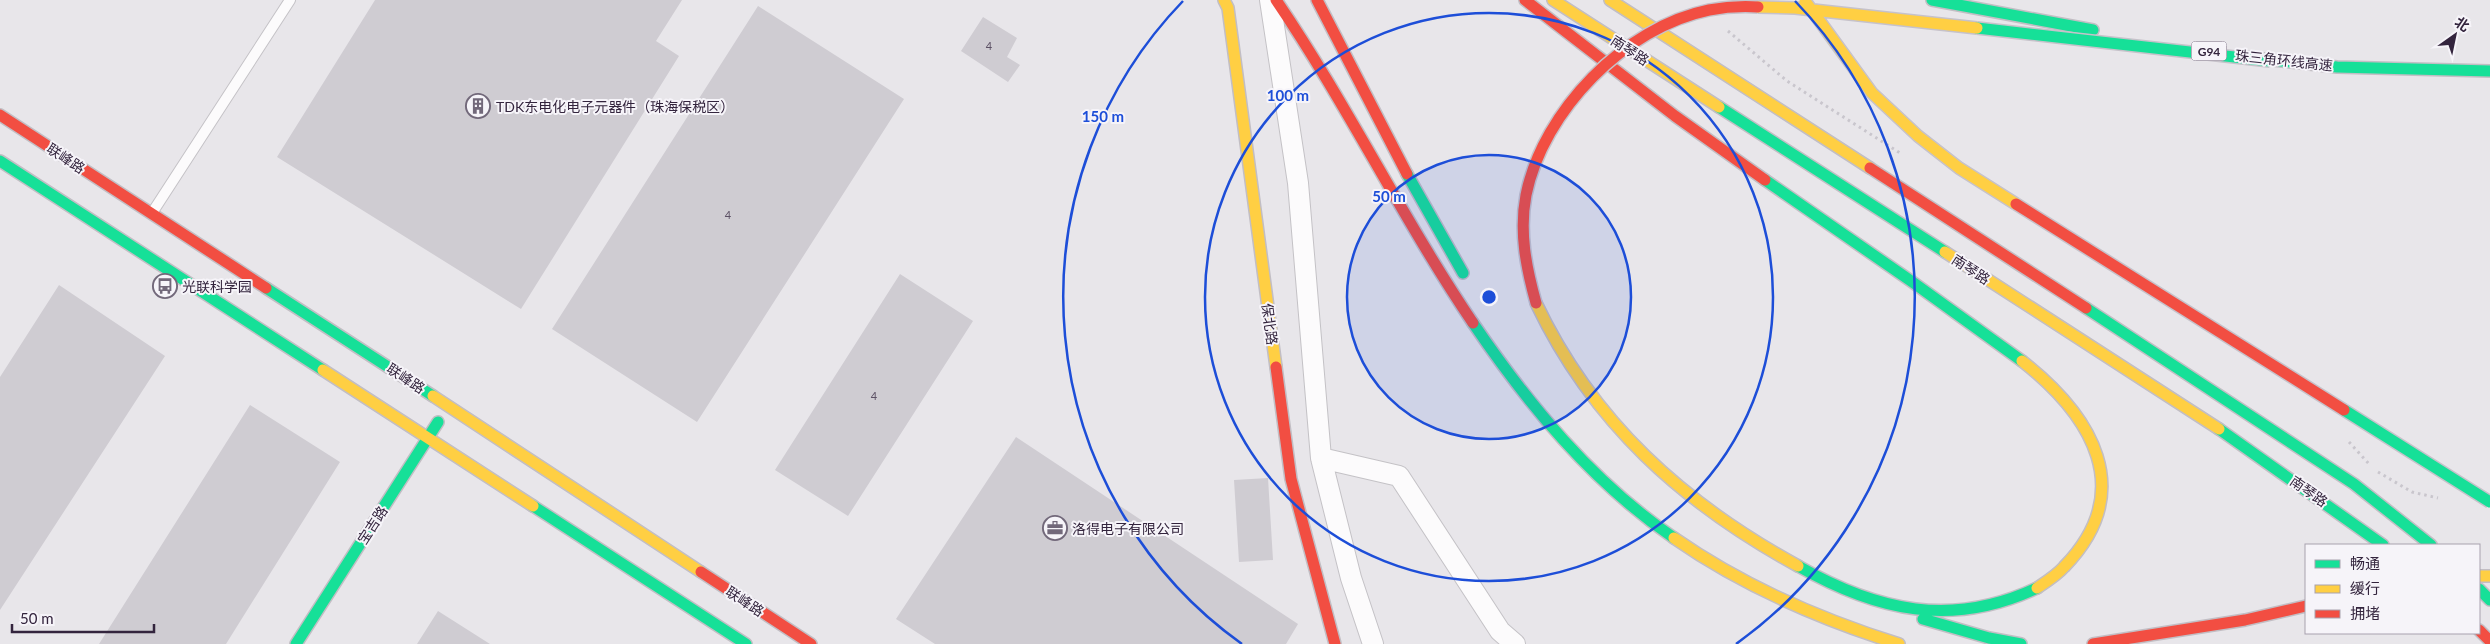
<svg xmlns="http://www.w3.org/2000/svg" width="2490" height="644" font-family="Lato,'Noto Sans SC',sans-serif">
  <style>
    .building { fill: #cfccd2 }
    .lines { fill: none; stroke-linecap: round; stroke-linejoin: round }
    .lane-casing { stroke: #c4c2c6; stroke-width: 12 }
    .street-casing { stroke: #c4c2c6; stroke-width: 22 }
    .fast-casing { stroke: #c2bec4; stroke-width: 14 }
    .slow-casing { stroke: #c2bec4; stroke-width: 14 }
    .jam-casing { stroke: #c2bec4; stroke-width: 14 }
    .path { stroke: #c9c6cd; stroke-width: 3; stroke-dasharray: 2.5 4; stroke-linecap: butt }
    .lane { stroke: #fcfbfc; stroke-width: 10 }
    .street { stroke: #fcfbfc; stroke-width: 20 }
    .fast { stroke: #16e098; stroke-width: 11 }
    .slow { stroke: #ffcf43; stroke-width: 11 }
    .jam { stroke: #f24e42; stroke-width: 11 }
    .fast-bridge-casing { stroke: #c6c2ca; stroke-width: 14; stroke-linecap: butt }
    .slow-bridge-casing { stroke: #c6c2ca; stroke-width: 14; stroke-linecap: butt }
    .jam-bridge-casing { stroke: #c6c2ca; stroke-width: 14; stroke-linecap: butt }
    .fast-bridge { stroke: #16e098; stroke-width: 11 }
    .slow-bridge { stroke: #ffcf43; stroke-width: 11 }
    .jam-bridge { stroke: #f24e42; stroke-width: 11 }
    .ring { fill: none; stroke: #1d4ed8; stroke-width: 2.5 }
    .labels { text-anchor: middle; dominant-baseline: central; stroke-width: 4; stroke-linejoin: round; paint-order: stroke }
    .number-label { font-size: 11px; fill: #5c5064 }
    .shield { fill: #f6f4f9; stroke: #6e6275; stroke-width: 1 }
    .shield-label { font-size: 12px; font-weight: bold; fill: #33243d }
    .street-label { font-size: 14px; fill: #33243d; stroke: #f6f4f9 }
    .poi-label { font-size: 14px; fill: #33243d; stroke: #f6f4f9; text-anchor: start }
    .centre { fill: #1d4ed8; stroke: #f6f4f9; stroke-width: 2.5 }
    .ring-label { font-size: 15px; text-anchor: middle; font-weight: bold; fill: #1d4ed8; stroke: #f6f4f9; stroke-width: 4; stroke-linejoin: round; paint-order: stroke }
  </style>
  <rect width="100%" height="100%" fill="#e8e6ea"/>
  <path class="building" d="M375,0H682L656,41L679,56L521,309L277,157Z
    M758,6L904,99L697,422L552,329Z
    M983,17L1017,38L1007,57L1020,65L1008,82L961,51Z
    M900,274L973,321L848,516L775,470Z
    M59,285L165,356L0,610V377Z
    M250,405L340,462L226,644H99Z
    M1016,437L1298,624L1286,644H935L896,619Z
    M1268,478L1273,560L1239,562L1234,480Z
    M438,611L490,644H417Z"/>
  <g class="lines">
    <defs>
      <path id="lane" d="M152,213L290,0"/>
      <path id="street" d="M1270,0L1298,183L1321,458L1351,578L1373,644
        M1321,458L1399,476L1500,631L1515,644"/>
      <path id="fast" d="M1932,0L2093,30
        M2246,57L2337,67L2490,71
        M1719,107L1945,252
        M0,161L323,370
        M1407,174L1463,273
        M1765,180L1911,281L2022,361
        M266,288L433,396
        M2086,308L2354,484L2431,545
        M1473,323C1528,404 1592,482 1674,538
        M2219,429L2383,545
        M533,506L746,644
        M1798,566C1877,611 1952,628 2037,588
        M2479,589L2490,600
        M1923,619L1989,638L2021,644
        M296,644L438,422"/>
      <path id="slow" d="M1224,0L1228,8L1276,367
        M1553,0L1719,107
        M1610,0L1870,168
        M1945,252L2219,429
        M1536,303C1593,423 1683,503 1798,566
        M2022,361C2092,416 2138,491 2064,567C2057,575 2046,582 2037,588
        M323,370L533,506
        M433,396L701,572
        M1674,538C1743,586 1819,619 1899,644
        M2479,576H2490"/>
      <path id="jam" d="M1276,0C1347,104 1402,218 1473,323
        M1317,0L1407,174
        M1525,0L1675,116L1765,180
        M0,115L266,288
        M1870,168L2086,308
        M1276,367L1291,479L1335,644
        M701,572L811,644
        M2479,630L2490,641
        M2093,644L2245,620L2306,606"/>
    </defs>
    <use href="#lane" class="lane-casing"/>
    <use href="#street" class="street-casing"/>
    <use href="#fast" class="fast-casing"/>
    <use href="#slow" class="slow-casing"/>
    <use href="#jam" class="jam-casing"/>
    <path class="path" d="M1728,31L1787,81L1900,153
      M2349,442L2370,465
      M2378,472L2412,492L2438,498"/>
    <use href="#lane" class="lane"/>
    <use href="#street" class="street"/>
    <use href="#fast" class="fast"/>
    <use href="#slow" class="slow"/>
    <use href="#jam" class="jam"/>
    <defs>
      <path id="fast-bridge" d="M1977,28L2270,61
        M2344,410L2490,502"/>
      <path id="slow-bridge" d="M1805,1L1872,93L1918,136L1959,168L2016,204
        M1758,7L1795,8L1977,28"/>
      <path id="jam-bridge" d="M2016,204L2344,410
        M1536,303C1526,267 1519,232 1526,195C1543,111 1625,27 1709,10C1725,7 1742,6 1758,7"/>
    </defs>
    <use href="#fast-bridge" class="fast-bridge-casing"/>
    <use href="#slow-bridge" class="slow-bridge-casing"/>
    <use href="#jam-bridge" class="jam-bridge-casing"/>
    <use href="#fast-bridge" class="fast-bridge"/>
    <use href="#slow-bridge" class="slow-bridge"/>
    <use href="#jam-bridge" class="jam-bridge"/>
  </g>
  <circle cx="1489" cy="297" r="142" fill="#1d4ed8" fill-opacity=".12"/>
  <g class="ring">
    <circle cx="1489" cy="297" r="142"/>
    <circle cx="1489" cy="297" r="284"/>
    <path d="M1242 644A426 426 0 0 1 1183 1M1795 1A426 426 0 0 1 1736 644"/>
  </g>
  <defs>
    <symbol id="building-ring" viewBox="-11 -11 22 22"><circle r="9.5" fill="#f6f4f9" stroke="#72687a" stroke-width="1.5"/><path d="M-4-6H4V6H1V3H-1V6H-4ZM-2.5-4.3h1.7v1.8h-1.7ZM.8-4.3h1.7v1.8H.8ZM-2.5-1h1.7V.8h-1.7ZM.8-1h1.7V.8H.8Z" fill="#72687a"/></symbol>
    <symbol id="bus-ring" viewBox="-11 -11 22 22"><circle r="9.5" fill="#f6f4f9" stroke="#72687a" stroke-width="1.5"/><path d="M-5-6H5V4H4V6H2V4H-2V6H-4V4H-5ZM-3.5-4V0h7V-4ZM-3.5 1.2v1.5H-2V1.2ZM2 1.2v1.5H3.5V1.2Z" fill="#72687a"/></symbol>
    <symbol id="office-ring" viewBox="-11 -11 22 22"><circle r="9.5" fill="#f6f4f9" stroke="#72687a" stroke-width="1.5"/><path d="M-6-3h4V-5.5h4V-3h4V5H-6ZM-1-4.5V-3h2v-1.5ZM-6 0V1H6V0Z" fill="#72687a"/></symbol>
  </defs>
  <g fill-rule="evenodd">
    <use href="#building-ring" x="464" y="92" width="28" height="28"/>
    <use href="#bus-ring" x="151" y="272" width="28" height="28"/>
    <use href="#office-ring" x="1041" y="514" width="28" height="28"/>
  </g>
  <g class="labels">
    <g class="number-label">
      <text x="989" y="45">4</text>
      <text x="728" y="214">4</text>
      <text x="874" y="395">4</text>
    </g>
    <rect class="shield" x="2191.5" y="41.5" width="35" height="19" rx="4"/>
    <g class="shield-label">
      <text x="2209" y="51">G94</text>
    </g>
    <g class="street-label">
      <text transform="translate(1630 50) rotate(33)">南琴路</text>
      <text transform="translate(2284 60) rotate(6)">珠三角环线高速</text>
      <text transform="translate(66 158) rotate(33)">联峰路</text>
      <text transform="translate(1971 269) rotate(33)">南琴路</text>
      <text transform="translate(1270 324) rotate(82)">保北路</text>
      <text transform="translate(406 378) rotate(33)">联峰路</text>
      <text transform="translate(2309 491) rotate(35)">南琴路</text>
      <text transform="translate(372 525) rotate(-57)">宝吉路</text>
      <text transform="translate(745 601) rotate(33)">联峰路</text>
    </g>
    <g class="poi-label">
      <text x="496" y="106">TDK东电化电子元器件（珠海保税区）</text>
      <text x="182" y="286">光联科学园</text>
      <text x="1072" y="528">洛得电子有限公司</text>
    </g>
  </g>
  <circle cx="1489" cy="297" r="8" class="centre"/>
  <g class="ring-label">
    <text x="1288" y="101">100 m</text>
    <text x="1103" y="122">150 m</text>
    <text x="1389" y="202">50 m</text>
  </g>
  <rect x="2305" y="544" width="175" height="90" fill="#f6f4f9" stroke="#a8a1ae"/>
  <rect x="2315" y="560" width="25" height="8" fill="#16e098" stroke="#a8a1ae"/>
  <text x="2350" y="569" font-size="15" fill="#33243d">畅通</text>
  <rect x="2315" y="585" width="25" height="8" fill="#ffcf43" stroke="#a8a1ae"/>
  <text x="2350" y="594" font-size="15" fill="#33243d">缓行</text>
  <rect x="2315" y="610" width="25" height="8" fill="#f24e42" stroke="#a8a1ae"/>
  <text x="2350" y="619" font-size="15" fill="#33243d">拥堵</text>
  <g transform="translate(2455 35) rotate(33)" stroke="#f6f4f9" stroke-width="4" paint-order="stroke">
  <path d="M0-4L9 19L0 12L-9 19Z" fill="#33243d"/>
  <text y="-8" font-size="14" font-weight="bold" text-anchor="middle" fill="#33243d">北</text>
  </g>
  <path d="M12 624v8h142v-8" fill="none" stroke="#33243d" stroke-width="2.5"/>
  <text x="20" y="624" font-size="15" fill="#33243d" stroke="#f6f4f9" stroke-width="4" paint-order="stroke">50 m</text>
</svg>
